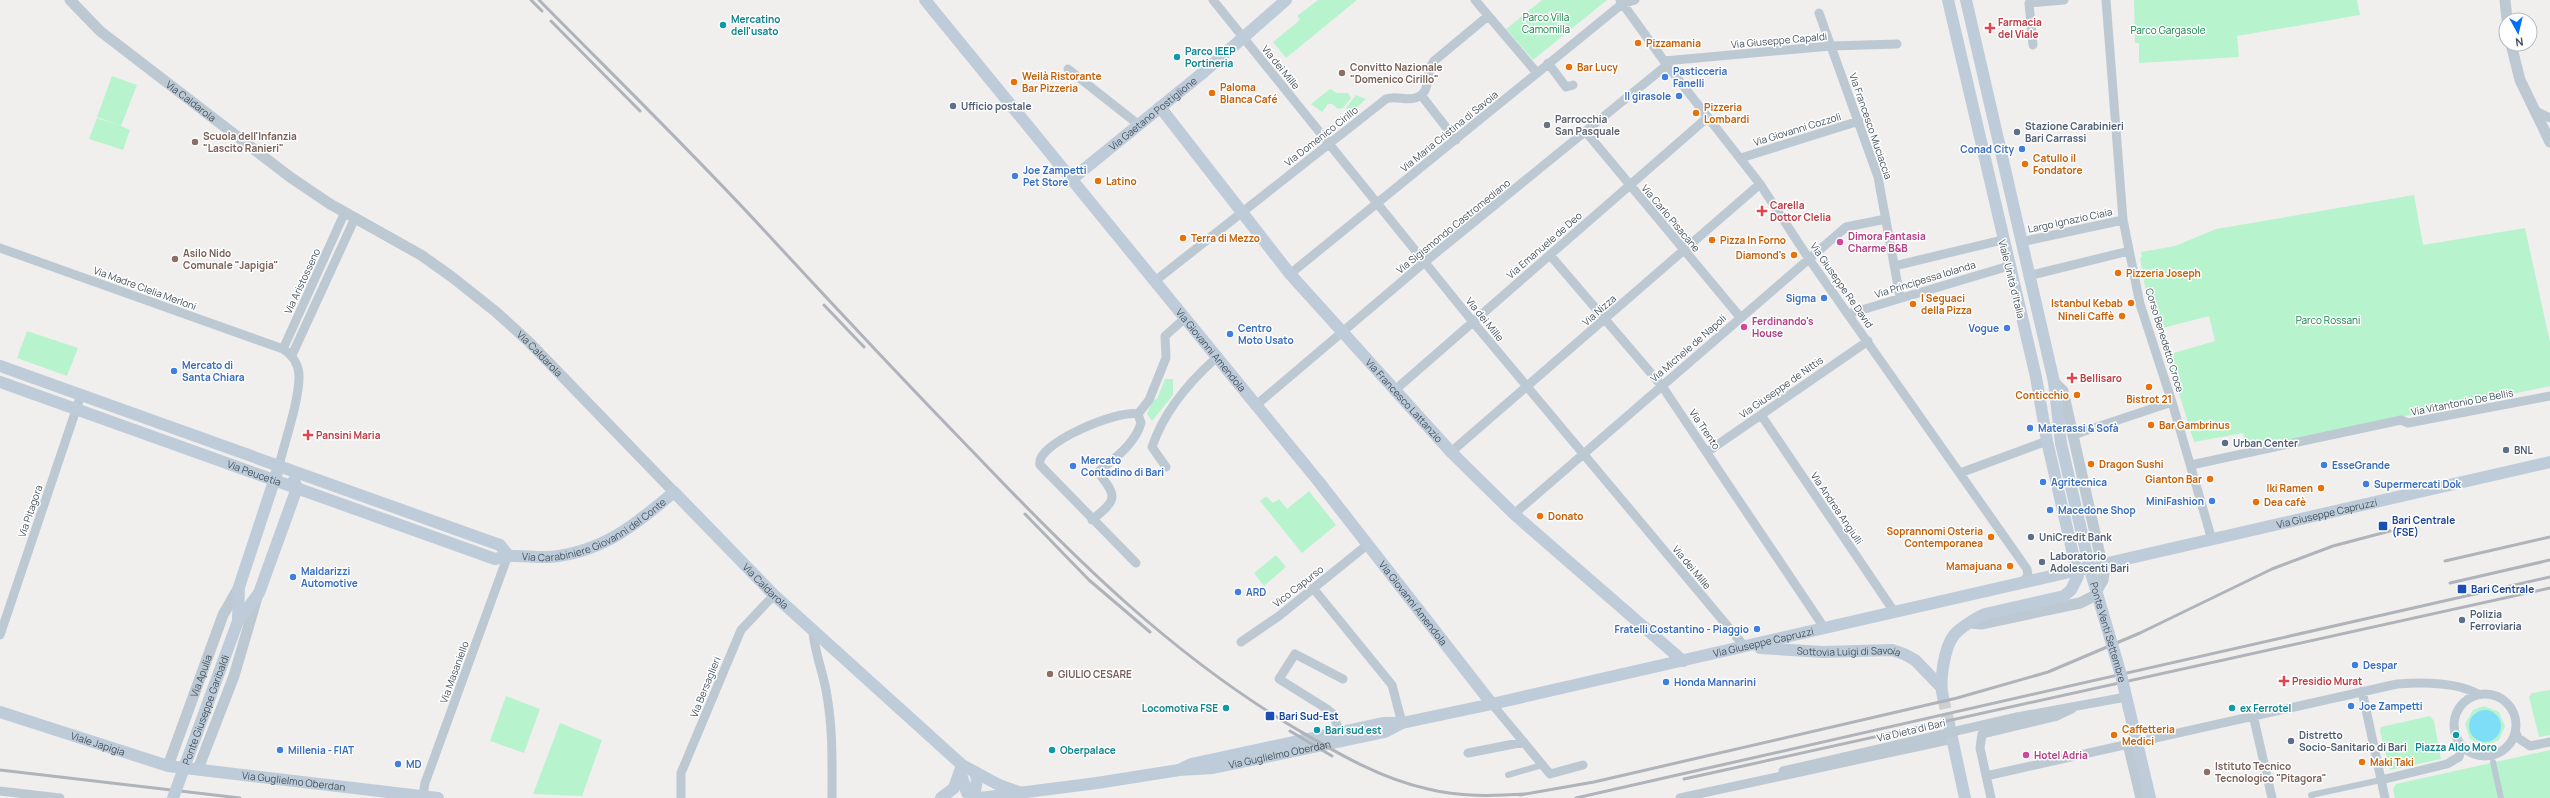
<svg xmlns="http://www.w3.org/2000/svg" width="2550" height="798" font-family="Manrope,sans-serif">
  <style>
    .green { fill: #b7f4ce; fill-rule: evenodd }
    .water { fill: #7fdef7 }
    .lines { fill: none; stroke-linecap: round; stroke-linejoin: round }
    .secondary-tunnel { stroke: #cecfd1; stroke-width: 12; stroke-dasharray: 12 6; stroke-linecap: butt }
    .pedestrian { stroke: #bdc9d2; stroke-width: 6 }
    .minor { stroke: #bdc9d2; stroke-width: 9 }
    .tertiary { stroke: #bdc9d2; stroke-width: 11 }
    .secondary { stroke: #beccda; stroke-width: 12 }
    .rail { stroke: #afb3ba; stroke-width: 3 }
    .minor-bridge { stroke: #bdc9d2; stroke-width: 9 }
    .secondary-bridge { stroke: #beccda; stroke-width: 12 }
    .culture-dot { fill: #0f9aa8; stroke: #fff; stroke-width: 1.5 }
    .health-dot { fill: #e0444e; stroke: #fff; stroke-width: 1.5 }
    .food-dot { fill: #e8710a; stroke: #fff; stroke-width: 1.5 }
    .education-dot { fill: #8d6e63; stroke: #fff; stroke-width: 1.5 }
    .shop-dot { fill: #3f7fe0; stroke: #fff; stroke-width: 1.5 }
    .service-dot { fill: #5c6f8a; stroke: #fff; stroke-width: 1.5 }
    .worship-dot { fill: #6b7280; stroke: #fff; stroke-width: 1.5 }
    .hotel-dot { fill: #d1479c; stroke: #fff; stroke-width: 1.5 }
    .transit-dot { fill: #1a4fb4; stroke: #fff; stroke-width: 1.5 }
    .labels { text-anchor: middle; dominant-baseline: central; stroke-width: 3; stroke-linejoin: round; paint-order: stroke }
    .park-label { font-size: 10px; fill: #0c8346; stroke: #fff }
    .culture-label { font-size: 10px; font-weight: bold; fill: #0d838f; stroke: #fff; text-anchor: start }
    .health-label { font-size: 10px; font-weight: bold; fill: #be3a42; stroke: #fff; text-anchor: start }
    .street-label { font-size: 10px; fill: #44525e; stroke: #fff }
    .food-label { font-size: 10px; font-weight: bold; fill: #c56008; stroke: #fff; text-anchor: start }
    .education-label { font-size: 10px; font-weight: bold; fill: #785e54; stroke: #fff; text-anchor: start }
    .shop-label { font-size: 10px; font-weight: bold; fill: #366cbe; stroke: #fff; text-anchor: start }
    .service-label { font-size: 10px; font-weight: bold; fill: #4e5e75; stroke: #fff; text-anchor: start }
    .worship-label { font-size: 10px; font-weight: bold; fill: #5b616d; stroke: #fff; text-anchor: start }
    .hotel-label { font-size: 10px; font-weight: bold; fill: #b23c85; stroke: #fff; text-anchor: start }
    .transit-label { font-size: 10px; font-weight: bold; fill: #164399; stroke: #fff; text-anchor: start }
  </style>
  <rect width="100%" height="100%" fill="#f1eeee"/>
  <path class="green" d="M1318,0H1357L1286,58L1273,42L1300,20L1297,16Z
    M1542,0H1607L1533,60L1506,29Z
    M2134,0H2357L2360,15L2237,36L2239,57L2139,63V43H2135Z
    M112,76L137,85L121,126L130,130L123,150L89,139L97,118L121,126L97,117Z
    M1330,89L1337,93H1348L1351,98L1343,108L1338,109L1332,104H1328L1322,112L1311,104Z
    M1356,95L1366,99L1348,115L1346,108Z
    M2414,195L2423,245L2525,228L2550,342V386L2251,448L2250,444L2245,445L2243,433L2194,442L2167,355L2215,341L2209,316L2159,329L2150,299L2147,298L2140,258L2142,257L2141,252L2175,246L2216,229Z
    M27,331L78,348L67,376L17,358Z
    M1165,379H1173V395L1152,421L1147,414L1153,400L1157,399Z
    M1309,491L1336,525L1302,553L1260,501L1266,496L1273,503L1279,499L1287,509Z
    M1276,555L1286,567L1264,586L1254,573Z
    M2550,690V735L2539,737L2529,697L2532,693Z
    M506,696L540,709L524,753L490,741Z
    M2484,706L2499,712L2505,726L2499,740L2485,746L2470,739L2465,724L2473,710ZM2484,710L2496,714L2501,726L2496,738L2487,742L2474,738L2469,725L2475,713Z
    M2430,716L2434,721L2441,759L2390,770L2380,731L2381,727Z
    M560,723L602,740L582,796L533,794Z
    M2550,750V798H2395L2393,789L2396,784Z"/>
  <path class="water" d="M2469 726a16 16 0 1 1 32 0a16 16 0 1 1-32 0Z"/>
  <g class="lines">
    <path class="secondary-tunnel" d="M1943,697L1949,724"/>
    <path class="pedestrian" d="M2493,762L2501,798
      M1508,775L1542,765
      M2312,798L2311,795L2381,780"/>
    <path class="minor" d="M1213,0L1473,322L1745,647
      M1475,0L1537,73
      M1620,0L1667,65L1760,184L1809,259L2027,569L2028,576L2020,584
      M2106,0L2123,220L2140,304L2172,402L2212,540
      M1819,13L1878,177L1900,297
      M2033,45L2029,3L2064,0
      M1664,61L1831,46L1897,44
      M1548,63L1566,87L1573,85
      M1068,69L1139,125
      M1421,95L1456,140
      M2534,110L2550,118
      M1586,132L1740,317
      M1741,158L1859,121
      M2021,242L2123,220
      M0,248L283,349C291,354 298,363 299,374C300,398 285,441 279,465
      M1550,255L1662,386L1825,629
      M1894,266L2002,240
      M1290,274L1622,4L1635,0
      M2028,276L2129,251
      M1155,281L1386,99C1396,95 1405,101 1415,98C1433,93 1424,73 1434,61L1488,16
      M1848,314L2009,266
      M283,349L345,212
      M292,355L355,218
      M1395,390L1708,117
      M1255,406L1426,261L1667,65
      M1138,414L1149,400L1166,358L1165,336L1184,319
      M1761,415L1895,613
      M2073,435L2172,402
      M1451,452L1760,184
      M1707,452L1868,341
      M2191,465L2401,420L2408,423L2550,396
      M1166,467L1152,447C1164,411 1188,383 1216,358
      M1960,473L2047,441
      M1514,514L1846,227L1886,219
      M1092,520C1117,499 1118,498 1098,472C1115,458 1135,444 1141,423L1138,414
      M1136,563L1040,465C1034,444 1119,409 1138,414
      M1313,588L1392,685L1402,723
      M813,632C815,655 824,674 827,696C833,730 832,764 832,798
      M0,635L81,395
      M1241,642L1279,616L1367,545
      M2362,691L2385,798
      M2454 725a31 31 0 1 1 62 0a31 31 0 1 1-62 0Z
      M1492,704L1550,774L1583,765
      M2253,715L2272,798
      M2017,717L2126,697L2128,704
      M1340,733L1333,714L1327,709L1279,679L1295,654L1343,679
      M2516,733L2518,738L2530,746L2550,742
      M2127,744L2140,798
      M1468,753L1524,742
      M1986,776L2397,684C2422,682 2456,682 2478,694
      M2381,780L2447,764L2459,757L2462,747
      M0,791L60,798
      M423,796L425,783L508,555
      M681,798V773L741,630L774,595
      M1680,798L1953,739
      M1991,798L1980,748L1982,734L2057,716L2072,709"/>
    <g class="tertiary">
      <path id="s1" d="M70,0L100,31L290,177L330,204L421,255L452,277L496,312L528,341L674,492"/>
      <path d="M2505,0L2507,20"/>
      <path d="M2511,44L2520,80L2550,142"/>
      <path d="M1971,623L1981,624L2080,603L2094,596L2103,580L2104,573L2063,391L2054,382"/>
      <path id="s2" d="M168,766L223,615L239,587"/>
      <path d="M198,769L234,676L258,594"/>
    </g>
    <g class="secondary">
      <path id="s3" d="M925,0L1319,482L1492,704"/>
      <path d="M1966,0L2054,382L2061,443"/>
      <path id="s4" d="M1160,107L1290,274L1451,452L1514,514L1683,661"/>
      <path id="s5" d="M1072,179L1205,71L1286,0"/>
      <path d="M0,366L480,538L500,545L508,555"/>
      <path id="s6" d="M0,382L495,559C513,553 531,558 550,557C603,552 635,525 674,492L774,595L962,765L999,785L1021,793"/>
      <path d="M238,621L259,593L297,488L294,480"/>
      <path d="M238,621L239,587L277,472"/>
      <path id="s7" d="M1760,648L1823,652L1892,650L1904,654L1915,660L1940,686"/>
      <path d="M1943,697C1939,682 1944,648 1954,635C1961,627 1976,618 1985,614L2064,596L2071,590L2078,576L2047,441L2036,377L1948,0"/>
      <path id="s8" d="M0,712L168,766L438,798"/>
      <path d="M1949,724L1965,798"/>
      <path id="s9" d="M1179,770L1191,764L1383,723H1402L1492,704L2550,462"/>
      <path d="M961,774L967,793L973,798"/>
      <path d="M941,798L954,788L962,765"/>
      <path d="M974,798L977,779L975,772"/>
      <path id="s10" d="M980,798L1097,783L1179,770L1213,768L1385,732L1402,723"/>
    </g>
    <path class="rail" d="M531,0L542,11
      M539,0C614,76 690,150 762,228C833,305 904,381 977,456C1076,560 1173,656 1298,730C1339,754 1381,779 1428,789C1460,797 1492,796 1525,794
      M551,21L640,111
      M824,305L864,347
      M1025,514L1089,580L1150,632
      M2445,561L2550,537
      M2450,583L2550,560
      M1290,731L1332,756
      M0,770L240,798
      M1684,779L2550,588
      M1520,795L1594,782L1957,698L2048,672L2140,633L2272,569L2333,546L2390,531
      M1576,798L2550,577"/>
    <path class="minor-bridge" d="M1783,771L2017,717"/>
    <g class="secondary-bridge">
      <path id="s11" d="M2061,443L2091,573L2121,675L2150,798"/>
      <path id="s12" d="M173,798L238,621"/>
    </g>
  </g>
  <g class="culture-dot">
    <circle cx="723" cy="25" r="4"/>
    <circle cx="1177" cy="57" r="4"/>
    <circle cx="1226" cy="708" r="4"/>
    <circle cx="2232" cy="708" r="4"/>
    <circle cx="1317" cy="730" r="4"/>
    <circle cx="2456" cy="735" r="4"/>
    <circle cx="1052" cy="750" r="4"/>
  </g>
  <g class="health-dot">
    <path d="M1988 22h4v4h4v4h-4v4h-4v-4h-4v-4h4z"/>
    <path d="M1760 205h4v4h4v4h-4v4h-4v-4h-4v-4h4z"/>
    <path d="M2070 372h4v4h4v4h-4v4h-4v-4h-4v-4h4z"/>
    <path d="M306 429h4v4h4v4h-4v4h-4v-4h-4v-4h4z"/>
    <path d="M2282 675h4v4h4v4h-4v4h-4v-4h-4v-4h4z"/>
  </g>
  <g class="food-dot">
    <circle cx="1638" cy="43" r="4"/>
    <circle cx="1569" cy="67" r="4"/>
    <circle cx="1014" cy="82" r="4"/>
    <circle cx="1212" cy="93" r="4"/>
    <circle cx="1696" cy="113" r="4"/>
    <circle cx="2025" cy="164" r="4"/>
    <circle cx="1098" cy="181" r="4"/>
    <circle cx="1183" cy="238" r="4"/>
    <circle cx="1712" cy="240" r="4"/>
    <circle cx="1794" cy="255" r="4"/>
    <circle cx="2118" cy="273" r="4"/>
    <circle cx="2131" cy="303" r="4"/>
    <circle cx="1913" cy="304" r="4"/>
    <circle cx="2122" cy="316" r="4"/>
    <circle cx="2149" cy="387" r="4"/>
    <circle cx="2077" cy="395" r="4"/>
    <circle cx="2151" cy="425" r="4"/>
    <circle cx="2091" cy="464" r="4"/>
    <circle cx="2210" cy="479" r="4"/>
    <circle cx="2321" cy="488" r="4"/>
    <circle cx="2256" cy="502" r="4"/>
    <circle cx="1540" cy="516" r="4"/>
    <circle cx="1991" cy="537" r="4"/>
    <circle cx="2010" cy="566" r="4"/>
    <circle cx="2114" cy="735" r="4"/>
    <circle cx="2362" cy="762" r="4"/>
  </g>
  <g class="education-dot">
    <circle cx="1342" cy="73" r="4"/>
    <circle cx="195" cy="142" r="4"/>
    <circle cx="175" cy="259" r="4"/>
    <circle cx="1050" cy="674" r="4"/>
    <circle cx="2207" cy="772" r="4"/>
  </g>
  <g class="shop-dot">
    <circle cx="1665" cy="77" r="4"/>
    <circle cx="1679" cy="96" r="4"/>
    <circle cx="2022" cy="149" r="4"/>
    <circle cx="1015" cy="176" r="4"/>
    <circle cx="1824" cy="298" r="4"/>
    <circle cx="2007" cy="328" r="4"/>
    <circle cx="1230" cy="334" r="4"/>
    <circle cx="174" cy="371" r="4"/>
    <circle cx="2030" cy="428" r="4"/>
    <circle cx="2324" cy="465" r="4"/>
    <circle cx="1073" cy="466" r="4"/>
    <circle cx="2043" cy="482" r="4"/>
    <circle cx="2366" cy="484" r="4"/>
    <circle cx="2212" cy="501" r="4"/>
    <circle cx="2050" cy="510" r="4"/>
    <circle cx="293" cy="577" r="4"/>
    <circle cx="1238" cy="592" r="4"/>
    <circle cx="1757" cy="629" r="4"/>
    <circle cx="2355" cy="665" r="4"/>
    <circle cx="1666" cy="682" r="4"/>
    <circle cx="2351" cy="706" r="4"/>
    <circle cx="280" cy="750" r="4"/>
    <circle cx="398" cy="764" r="4"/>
  </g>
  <g class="service-dot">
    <circle cx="953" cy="106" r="4"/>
    <circle cx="2017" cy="132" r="4"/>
    <circle cx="2225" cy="443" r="4"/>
    <circle cx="2506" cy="450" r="4"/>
    <circle cx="2031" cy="537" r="4"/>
    <circle cx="2042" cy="562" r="4"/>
    <circle cx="2462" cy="620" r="4"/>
    <circle cx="2291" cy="741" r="4"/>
  </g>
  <circle class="worship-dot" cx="1547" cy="125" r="4"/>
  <g class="hotel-dot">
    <circle cx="1840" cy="242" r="4"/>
    <circle cx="1744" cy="327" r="4"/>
    <circle cx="2026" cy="755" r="4"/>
  </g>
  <g class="transit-dot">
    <rect x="2378" y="521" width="10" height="10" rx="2"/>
    <rect x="2457" y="584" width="10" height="10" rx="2"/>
    <rect x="1265" y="711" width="10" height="10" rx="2"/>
  </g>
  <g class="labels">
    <g class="park-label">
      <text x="1546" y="17">Parco Villa<tspan x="1546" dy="12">Camomilla</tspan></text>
      <text x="2168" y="30">Parco Gargasole</text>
      <text x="2328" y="320">Parco Rossani</text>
    </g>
    <g class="culture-label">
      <text x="731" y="19">Mercatino<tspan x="731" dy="12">dell'usato</tspan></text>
      <text x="1185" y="51">Parco IEEP<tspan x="1185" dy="12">Portineria</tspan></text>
      <text x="1218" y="708" text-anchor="end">Locomotiva FSE</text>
      <text x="2240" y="708">ex Ferrotel</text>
      <text x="1325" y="730">Bari sud est</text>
      <text x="2456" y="747" text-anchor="middle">Piazza Aldo Moro</text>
      <text x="1060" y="750">Oberpalace</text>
    </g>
    <g class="health-label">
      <text x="1998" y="22">Farmacia<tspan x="1998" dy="12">del Viale</tspan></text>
      <text x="1770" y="205">Carella<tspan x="1770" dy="12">Dottor Clelia</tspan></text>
      <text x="2080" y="378">Bellisaro</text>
      <text x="316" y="435">Pansini Maria</text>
      <text x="2292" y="681">Presidio Murat</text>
    </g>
    <g class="street-label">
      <text transform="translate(1779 40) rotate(-5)">Via Giuseppe Capaldi</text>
      <text transform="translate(1281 67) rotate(51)">Via dei Mille</text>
      <text stroke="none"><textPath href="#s1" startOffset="158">Via Caldarola</textPath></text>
      <text stroke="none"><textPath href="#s5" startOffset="104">Via Gaetano Postiglione</textPath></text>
      <text transform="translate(1871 126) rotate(71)">Via Francesco Muciaccia</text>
      <text transform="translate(1797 129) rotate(-17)">Via Giovanni Cozzoli</text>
      <text transform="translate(1449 131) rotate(-39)">Via Maria Cristina di Savoia</text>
      <text transform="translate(1321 136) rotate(-38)">Via Domenico Cirillo</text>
      <text transform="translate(1671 218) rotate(50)">Via Carlo Pisacane</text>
      <text transform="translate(2070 220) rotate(-12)">Largo Ignazio Ciaia</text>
      <text transform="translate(1453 226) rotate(-39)">Via Sigismondo Castromediano</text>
      <text transform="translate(1544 245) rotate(-41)">Via Emanuele de Deo</text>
      <text transform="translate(1925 279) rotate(-17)">Via Principessa Iolanda</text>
      <text transform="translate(2012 279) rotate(76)">Viale Unità d'Italia</text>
      <text transform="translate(302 281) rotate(-65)">Via Aristosseno</text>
      <text transform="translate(1842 285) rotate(55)">Via Giuseppe Re David</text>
      <text transform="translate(145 288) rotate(20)">Via Madre Clelia Merloni</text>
      <text transform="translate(1599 310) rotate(-41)">Via Nizza</text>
      <text transform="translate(1485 319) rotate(51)">Via dei Mille</text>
      <text transform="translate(2165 340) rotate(73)">Corso Benedetto Croce</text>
      <text transform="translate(1688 348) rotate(-41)">Via Michele de Napoli</text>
      <text stroke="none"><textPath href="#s3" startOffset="452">Via Giovanni Amendola</textPath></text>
      <text stroke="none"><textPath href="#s1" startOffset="590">Via Caldarola</textPath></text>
      <text transform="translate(1781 387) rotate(-35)">Via Giuseppe de Nittis</text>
      <text stroke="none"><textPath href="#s4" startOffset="382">Via Francesco Lattanzio</textPath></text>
      <text transform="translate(2462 402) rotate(-11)">Via Vitantonio De Bellis</text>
      <text transform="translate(1705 429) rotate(56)">Via Trento</text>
      <text stroke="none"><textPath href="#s6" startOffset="270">Via Peucetia</textPath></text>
      <text transform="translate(1837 508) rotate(56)">Via Andrea Angiulli</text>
      <text transform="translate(30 511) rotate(-71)">Via Pitagora</text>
      <text stroke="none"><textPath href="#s9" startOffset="1177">Via Giuseppe Capruzzi</textPath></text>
      <text stroke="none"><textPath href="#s6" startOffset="632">Via Carabiniere Giovanni del Conte</textPath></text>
      <text transform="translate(1692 567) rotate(50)">Via dei Mille</text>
      <text stroke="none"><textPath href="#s6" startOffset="855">Via Caldarola</textPath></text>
      <text transform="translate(1298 586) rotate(-38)">Vico Capurso</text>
      <text stroke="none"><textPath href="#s3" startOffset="776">Via Giovanni Amendola</textPath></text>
      <text stroke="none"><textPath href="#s11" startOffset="195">Ponte Venti Settembre</textPath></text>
      <text stroke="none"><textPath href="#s9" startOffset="599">Via Giuseppe Capruzzi</textPath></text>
      <text stroke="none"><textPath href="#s7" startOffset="89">Sottovia Luigi di Savoia</textPath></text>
      <text transform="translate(454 672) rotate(-70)">Via Masaniello</text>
      <text stroke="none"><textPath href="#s2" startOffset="96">Via Apulia</textPath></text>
      <text transform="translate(705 687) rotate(-68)">Via Bersaglieri</text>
      <text stroke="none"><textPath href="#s12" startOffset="94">Ponte Giuseppe Garibaldi</textPath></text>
      <text transform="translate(1911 730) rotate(-13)">Via Dieta di Bari</text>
      <text stroke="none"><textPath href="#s8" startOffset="103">Viale Japigia</textPath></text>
      <text stroke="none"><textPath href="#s10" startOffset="303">Via Guglielmo Oberdan</textPath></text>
      <text stroke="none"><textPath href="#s8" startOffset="303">Via Guglielmo Oberdan</textPath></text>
    </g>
    <g class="food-label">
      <text x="1646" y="43">Pizzamania</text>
      <text x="1577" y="67">Bar Lucy</text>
      <text x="1022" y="76">Weilà Ristorante<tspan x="1022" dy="12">Bar Pizzeria</tspan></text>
      <text x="1220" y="87">Paloma<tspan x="1220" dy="12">Blanca Café</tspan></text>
      <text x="1704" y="107">Pizzeria<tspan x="1704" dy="12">Lombardi</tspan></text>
      <text x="2033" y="158">Catullo il<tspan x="2033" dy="12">Fondatore</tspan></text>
      <text x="1106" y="181">Latino</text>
      <text x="1191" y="238">Terra di Mezzo</text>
      <text x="1720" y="240">Pizza In Forno</text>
      <text x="1786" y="255" text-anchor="end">Diamond's</text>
      <text x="2126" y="273">Pizzeria Joseph</text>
      <text x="1921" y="298">I Seguaci<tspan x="1921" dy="12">della Pizza</tspan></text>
      <text x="2123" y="303" text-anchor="end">Istanbul Kebab</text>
      <text x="2114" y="316" text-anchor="end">Nineli Caffè</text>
      <text x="2069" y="395" text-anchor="end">Conticchio</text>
      <text x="2149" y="399" text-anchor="middle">Bistrot 21</text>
      <text x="2159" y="425">Bar Gambrinus</text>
      <text x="2099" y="464">Dragon Sushi</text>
      <text x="2202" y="479" text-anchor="end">Gianton Bar</text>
      <text x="2313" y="488" text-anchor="end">Iki Ramen</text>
      <text x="2264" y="502">Dea cafè</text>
      <text x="1548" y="516">Donato</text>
      <text x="1983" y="531" text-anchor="end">Soprannomi Osteria<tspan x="1983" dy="12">Contemporanea</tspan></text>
      <text x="2002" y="566" text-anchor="end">Mamajuana</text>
      <text x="2122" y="729">Caffetteria<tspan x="2122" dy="12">Medici</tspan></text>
      <text x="2370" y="762">Maki Taki</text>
    </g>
    <g class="education-label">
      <text x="1350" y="67">Convitto Nazionale<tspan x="1350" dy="12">"Domenico Cirillo"</tspan></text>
      <text x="203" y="136">Scuola dell'Infanzia<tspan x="203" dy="12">"Lascito Ranieri"</tspan></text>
      <text x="183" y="253">Asilo Nido<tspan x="183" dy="12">Comunale "Japigia"</tspan></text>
      <text x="1058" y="674">GIULIO CESARE</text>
      <text x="2215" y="766">Istituto Tecnico<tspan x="2215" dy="12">Tecnologico "Pitagora"</tspan></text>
    </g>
    <g class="shop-label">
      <text x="1673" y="71">Pasticceria<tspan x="1673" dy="12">Fanelli</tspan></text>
      <text x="1671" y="96" text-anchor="end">Il girasole</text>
      <text x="2014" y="149" text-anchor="end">Conad City</text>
      <text x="1023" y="170">Joe Zampetti<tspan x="1023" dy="12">Pet Store</tspan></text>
      <text x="1816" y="298" text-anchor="end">Sigma</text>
      <text x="1238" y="328">Centro<tspan x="1238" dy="12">Moto Usato</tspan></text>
      <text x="1999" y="328" text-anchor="end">Vogue</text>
      <text x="182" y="365">Mercato di<tspan x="182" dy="12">Santa Chiara</tspan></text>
      <text x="2038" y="428">Materassi &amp; Sofà</text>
      <text x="1081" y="460">Mercato<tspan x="1081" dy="12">Contadino di Bari</tspan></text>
      <text x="2332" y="465">EsseGrande</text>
      <text x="2051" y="482">Agritecnica</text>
      <text x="2374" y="484">Supermercati Dok</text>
      <text x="2204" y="501" text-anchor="end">MiniFashion</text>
      <text x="2058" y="510">Macedone Shop</text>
      <text x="301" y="571">Maldarizzi<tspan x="301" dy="12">Automotive</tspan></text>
      <text x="1246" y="592">ARD</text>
      <text x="1749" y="629" text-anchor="end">Fratelli Costantino - Piaggio</text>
      <text x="2363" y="665">Despar</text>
      <text x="1674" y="682">Honda Mannarini</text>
      <text x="2359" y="706">Joe Zampetti</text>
      <text x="288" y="750">Millenia - FIAT</text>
      <text x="406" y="764">MD</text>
    </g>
    <g class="service-label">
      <text x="961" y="106">Ufficio postale</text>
      <text x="2025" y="126">Stazione Carabinieri<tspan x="2025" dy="12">Bari Carrassi</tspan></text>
      <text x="2233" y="443">Urban Center</text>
      <text x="2514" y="450">BNL</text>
      <text x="2039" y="537">UniCredit Bank</text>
      <text x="2050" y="556">Laboratorio<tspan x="2050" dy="12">Adolescenti Bari</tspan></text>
      <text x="2470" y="614">Polizia<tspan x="2470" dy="12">Ferroviaria</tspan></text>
      <text x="2299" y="735">Distretto<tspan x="2299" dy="12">Socio-Sanitario di Bari</tspan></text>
    </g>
    <g class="worship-label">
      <text x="1555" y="119">Parrocchia<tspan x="1555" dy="12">San Pasquale</tspan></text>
    </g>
    <g class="hotel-label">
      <text x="1848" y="236">Dimora Fantasia<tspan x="1848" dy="12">Charme B&amp;B</tspan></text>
      <text x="1752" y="321">Ferdinando's<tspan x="1752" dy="12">House</tspan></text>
      <text x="2034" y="755">Hotel Adria</text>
    </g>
    <g class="transit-label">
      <text x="2392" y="520">Bari Centrale<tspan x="2392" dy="12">(FSE)</tspan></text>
      <text x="2471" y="589">Bari Centrale</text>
      <text x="1279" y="716">Bari Sud-Est</text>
    </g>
  </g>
  <g transform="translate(2518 32) rotate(172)"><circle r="19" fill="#ffffff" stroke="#b4babf"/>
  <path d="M0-3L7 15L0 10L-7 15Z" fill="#036ff6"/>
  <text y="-6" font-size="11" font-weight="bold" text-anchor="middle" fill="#44525e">N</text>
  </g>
</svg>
